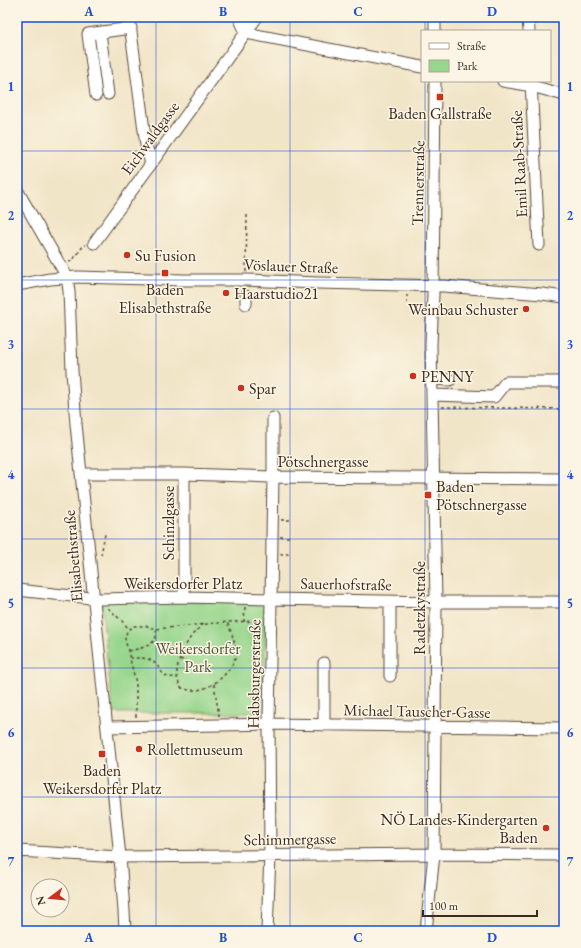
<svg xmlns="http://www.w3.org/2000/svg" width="581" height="948" font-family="'EB Garamond',serif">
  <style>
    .green { fill: #97d68c; stroke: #698055 }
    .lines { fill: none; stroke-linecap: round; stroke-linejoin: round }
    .minor-casing { stroke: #564637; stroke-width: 13 }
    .path { stroke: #564637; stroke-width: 1.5; stroke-dasharray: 3 3; stroke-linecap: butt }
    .minor { stroke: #fff; stroke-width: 11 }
    .grid { fill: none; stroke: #1d4ed8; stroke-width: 1; stroke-opacity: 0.55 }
    .poi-dot { fill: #c8321e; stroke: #fcf5e5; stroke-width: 1.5 }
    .labels { text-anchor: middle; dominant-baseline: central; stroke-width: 3; stroke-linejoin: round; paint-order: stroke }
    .poi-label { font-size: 16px; fill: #3b2a1e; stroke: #fcf5e5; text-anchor: start }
    .street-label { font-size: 16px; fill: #3b2a1e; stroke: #fcf5e5 }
    .park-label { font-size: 16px; fill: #52553a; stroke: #fcf5e5 }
    .neatline { fill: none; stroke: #1d4ed8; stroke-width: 1.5 }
    .grid-label { font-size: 13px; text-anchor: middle; font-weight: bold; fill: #1d4ed8 }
  </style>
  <rect width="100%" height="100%" fill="#fcf5e5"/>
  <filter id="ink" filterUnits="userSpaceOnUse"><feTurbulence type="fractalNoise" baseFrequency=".025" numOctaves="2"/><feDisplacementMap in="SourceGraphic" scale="8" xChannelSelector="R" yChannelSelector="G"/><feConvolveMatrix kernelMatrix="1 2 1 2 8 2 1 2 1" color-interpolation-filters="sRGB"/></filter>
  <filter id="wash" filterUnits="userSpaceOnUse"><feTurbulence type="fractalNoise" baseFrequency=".012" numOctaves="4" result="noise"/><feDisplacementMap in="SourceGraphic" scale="16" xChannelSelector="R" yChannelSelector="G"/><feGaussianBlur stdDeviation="0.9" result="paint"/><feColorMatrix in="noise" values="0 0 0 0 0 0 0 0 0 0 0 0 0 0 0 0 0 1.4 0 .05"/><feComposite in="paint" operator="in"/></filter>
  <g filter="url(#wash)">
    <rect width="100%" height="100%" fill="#f1e5c7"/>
    <path class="green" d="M101,600L266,602L264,713H113Z"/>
  </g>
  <g filter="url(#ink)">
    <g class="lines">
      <defs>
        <path id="minor" d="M129,17L146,145L151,164
          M239,17L246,33L422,67
          M435,17V31
          M528,17L529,31
          M100,33L108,94
          M503,81L532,86L564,95
          M531,81L539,245
          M96,95L88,34L131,28
          M17,190L67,277L69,291L72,371L76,424L120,857L124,911L125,931
          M94,243L257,17
          M17,285L50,279L78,277L184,280H246L318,283L444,286L542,294L564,297
          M246,304V296
          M431,379L450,380
          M432,395L494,397L506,382H564
          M81,474H184L273,477L564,479
          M17,590L100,599L184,597L271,599L436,602H564
          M184,597V474
          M390,601V676
          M324,725V663
          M107,727L269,724L564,728
          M17,851L120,857L434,854L564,855
          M267,931L270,855L269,724L273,477V418
          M426,931L434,854L436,602L431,345L433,294L435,81"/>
      </defs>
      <use href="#minor" class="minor-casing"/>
      <path class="path" d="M69,262L72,261L84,245H86
        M246,272L247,214
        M407,303V295
        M442,407L564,409
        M281,520H292
        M280,537H292
        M280,554H291
        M101,555L105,534
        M108,608L122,621L129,629
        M244,622L245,607
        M203,624L192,635L184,648L180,659L177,668V677L180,687C197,696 216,685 227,672C230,668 234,663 235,658C237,645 232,634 227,622
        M129,651C137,649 151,647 155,639C157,636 156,632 156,629
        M130,658C137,658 146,657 152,661C164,669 159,679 177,677
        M180,659L186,661
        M214,684L219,716
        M136,717V683L125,639L127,631L133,626H147L156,629L227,622L261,621"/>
      <use href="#minor" class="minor"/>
    </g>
  </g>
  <path class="grid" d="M156,17V931M290,17V931M425,17V31M425,81V931M17,151H564M17,280H564M17,409H564M17,539H564M17,668H564M17,797H564"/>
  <g class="poi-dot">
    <rect x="436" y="93" width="8" height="8" rx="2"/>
    <circle cx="127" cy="255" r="4"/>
    <rect x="161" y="269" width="8" height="8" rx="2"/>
    <circle cx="226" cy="293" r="4"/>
    <circle cx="526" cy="309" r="4"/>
    <circle cx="413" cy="376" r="4"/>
    <circle cx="241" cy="388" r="4"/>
    <rect x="424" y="491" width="8" height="8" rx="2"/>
    <circle cx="139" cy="749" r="4"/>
    <rect x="98" y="750" width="8" height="8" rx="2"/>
    <circle cx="546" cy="828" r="4"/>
  </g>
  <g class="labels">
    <g class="poi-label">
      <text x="440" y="113" text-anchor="middle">Baden Gallstraße</text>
      <text x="135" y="255">Su Fusion</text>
      <text x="165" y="289" text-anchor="middle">Baden<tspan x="165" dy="18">Elisabethstraße</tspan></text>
      <text x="234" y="293">Haarstudio21</text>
      <text x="518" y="309" text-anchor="end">Weinbau Schuster</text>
      <text x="421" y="376">PENNY</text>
      <text x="249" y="388">Spar</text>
      <text x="436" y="486">Baden<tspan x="436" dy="18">Pötschnergasse</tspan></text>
      <text x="147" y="749">Rollettmuseum</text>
      <text x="102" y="770" text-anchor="middle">Baden<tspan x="102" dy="18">Weikersdorfer Platz</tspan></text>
      <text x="538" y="819" text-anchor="end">NÖ Landes-Kindergarten<tspan x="538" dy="18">Baden</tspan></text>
    </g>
    <g class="street-label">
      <text transform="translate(150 138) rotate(-54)">Eichwaldgasse</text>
      <text transform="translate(519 164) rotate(-93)">Emil Raab-Straße</text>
      <text transform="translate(418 183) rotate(-89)">Trennerstraße</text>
      <text transform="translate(291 266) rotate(2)">Vöslauer Straße</text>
      <text x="323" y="461">Pötschnergasse</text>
      <text transform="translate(168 523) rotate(-90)">Schinzlgasse</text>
      <text transform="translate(73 556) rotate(-95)">Elisabethstraße</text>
      <text x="183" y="583">Weikersdorfer Platz</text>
      <text transform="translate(346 584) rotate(1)">Sauerhofstraße</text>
      <text transform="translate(419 608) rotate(-90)">Radetzkystraße</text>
      <text transform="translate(254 674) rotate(-89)">Habsburgerstraße</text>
      <text transform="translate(417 711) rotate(1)">Michael Tauscher-Gasse</text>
      <text transform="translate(290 839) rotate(-1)">Schimmergasse</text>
    </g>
    <g class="park-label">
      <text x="198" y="648">Weikersdorfer<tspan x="198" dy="18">Park</tspan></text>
    </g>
  </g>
  <rect width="581" height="948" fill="none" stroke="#fcf5e5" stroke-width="44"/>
  <rect x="421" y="30" width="130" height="52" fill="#fcf5e5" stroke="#afa495"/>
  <rect x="429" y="43" width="20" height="6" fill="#ffffff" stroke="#afa495"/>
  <text x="457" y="50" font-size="12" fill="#3b2a1e">Straße</text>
  <rect x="429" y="60" width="20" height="12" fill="#97d68c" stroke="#afa495"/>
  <text x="457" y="70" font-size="12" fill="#3b2a1e">Park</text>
  <g transform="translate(50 898) rotate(254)"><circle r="19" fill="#fcf5e5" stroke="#afa495"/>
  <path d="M0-3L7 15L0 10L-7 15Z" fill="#c8321e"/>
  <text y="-6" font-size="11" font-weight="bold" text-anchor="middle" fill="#3b2a1e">N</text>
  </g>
  <path d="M423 910v6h114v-6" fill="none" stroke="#3b2a1e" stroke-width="2"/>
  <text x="429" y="910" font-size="12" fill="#3b2a1e" stroke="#fcf5e5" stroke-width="3" paint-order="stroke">100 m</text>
  <rect x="22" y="22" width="537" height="904" class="neatline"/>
  <g class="grid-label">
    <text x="89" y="16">A</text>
    <text x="223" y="16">B</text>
    <text x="358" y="16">C</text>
    <text x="492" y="16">D</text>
    <text x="11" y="91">1</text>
    <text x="570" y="91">1</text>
    <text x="11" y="220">2</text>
    <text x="570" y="220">2</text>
    <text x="11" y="349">3</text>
    <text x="570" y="349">3</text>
    <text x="11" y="479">4</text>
    <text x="570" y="479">4</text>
    <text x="11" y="608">5</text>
    <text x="570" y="608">5</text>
    <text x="11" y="737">6</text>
    <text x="570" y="737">6</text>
    <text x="11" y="866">7</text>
    <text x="570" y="866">7</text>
    <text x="89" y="942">A</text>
    <text x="223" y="942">B</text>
    <text x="358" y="942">C</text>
    <text x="492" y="942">D</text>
  </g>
</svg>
